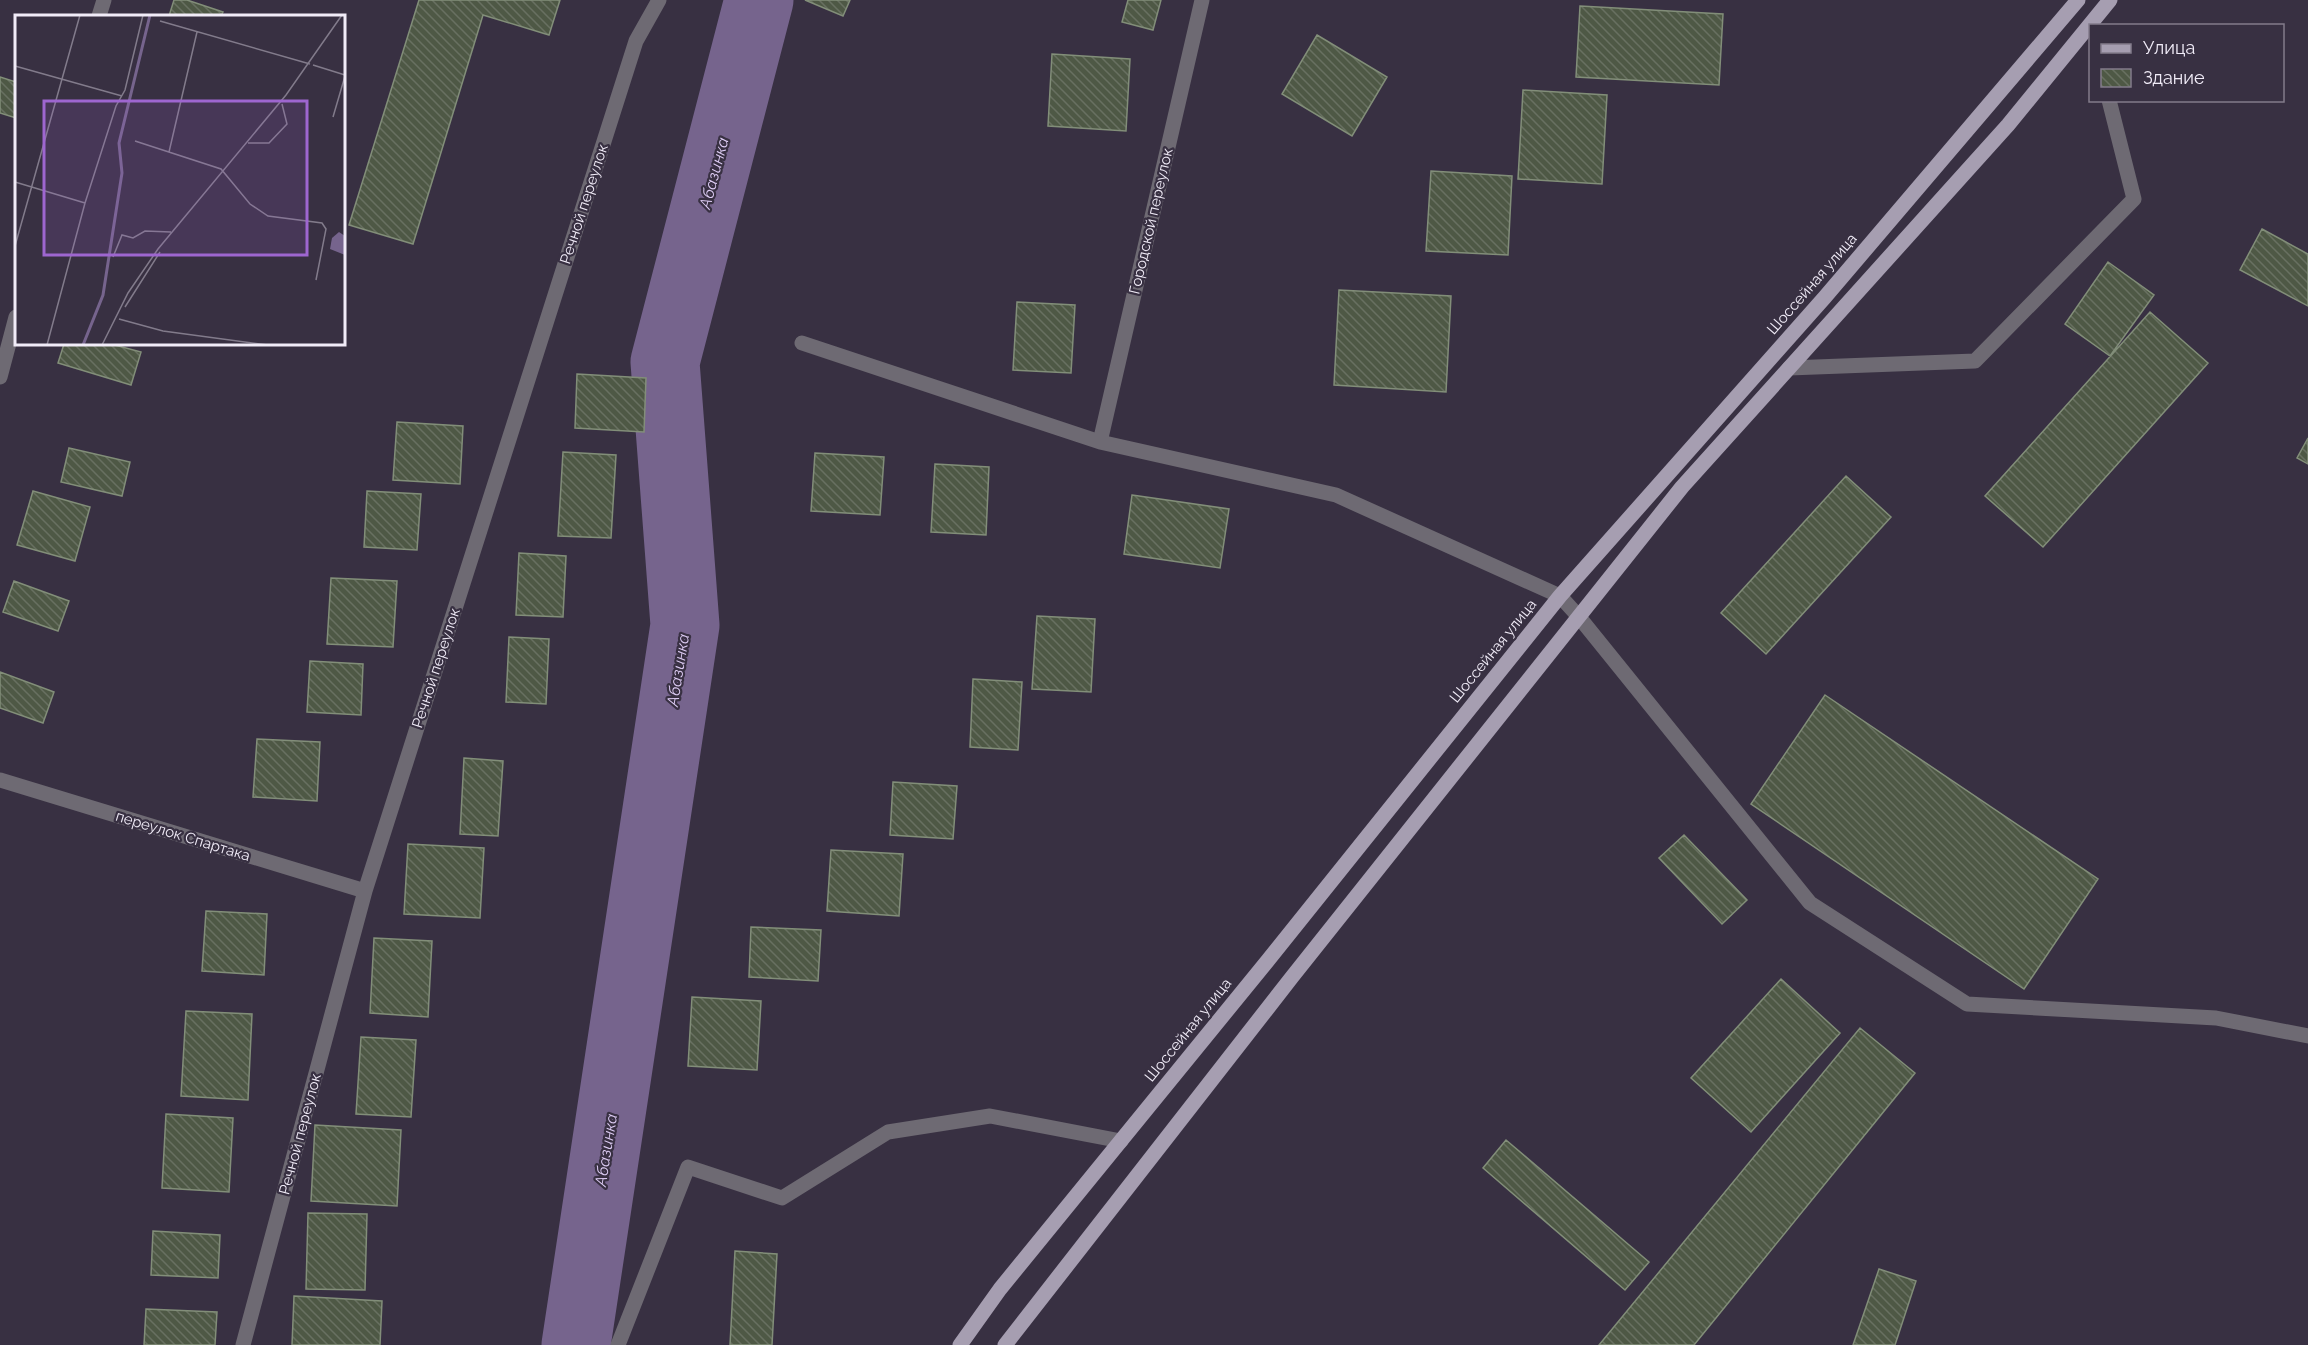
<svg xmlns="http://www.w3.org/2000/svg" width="2308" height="1345" font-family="Raleway,sans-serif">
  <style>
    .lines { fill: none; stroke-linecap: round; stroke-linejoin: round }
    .river { stroke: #76648d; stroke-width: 69 }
    .building { fill: url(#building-back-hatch); stroke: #828e79; stroke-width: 1.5 }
    .minor { stroke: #6e6a73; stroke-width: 15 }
    .major { stroke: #a69eb1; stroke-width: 15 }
    .labels { text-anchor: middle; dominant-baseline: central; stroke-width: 4.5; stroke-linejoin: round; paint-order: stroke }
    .street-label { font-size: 15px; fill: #f1ecf8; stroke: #383042 }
    .water-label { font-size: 16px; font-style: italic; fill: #decdf5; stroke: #383042 }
    .inset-river { fill: none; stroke: #76648d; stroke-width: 3 }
    .inset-road { fill: none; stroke: #827b8b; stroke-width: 1.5 }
    .view { fill: #9e66d0; fill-opacity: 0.15; stroke: #9e66d0; stroke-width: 3 }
    .inset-edge { fill: none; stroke: #f1ecf8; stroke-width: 3 }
  </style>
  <defs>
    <pattern id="building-back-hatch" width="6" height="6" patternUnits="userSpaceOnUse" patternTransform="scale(1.5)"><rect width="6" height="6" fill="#4e5845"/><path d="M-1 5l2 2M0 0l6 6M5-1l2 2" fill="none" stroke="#687061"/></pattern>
  </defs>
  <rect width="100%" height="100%" fill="#383042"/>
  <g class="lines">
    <path class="river" d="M576,1345L685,625L665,362L759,0"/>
  </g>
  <path class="building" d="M174,0H187L223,12L221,16H169Z
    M419,0H560L549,35L483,15L413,244L349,225Z
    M805,0H850L843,16Z
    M1128,0H1161L1153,30L1122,22Z
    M1580,6L1723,14L1719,85L1576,77Z
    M1317,35L1387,77L1352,136L1282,94Z
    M1052,54L1130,59L1126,131L1048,126Z
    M0,77L16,82V118L0,113Z
    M1523,90L1607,95L1602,184L1518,179Z
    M1431,171L1512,176L1508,255L1426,251Z
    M2262,229L2308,254V306L2240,270Z
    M2108,262L2154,295L2110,356L2065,324Z
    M1339,290L1451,296L1446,392L1334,385Z
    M1017,302L1075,305L1071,373L1013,370Z
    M2150,312L2208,363L2043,547L1985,496Z
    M64,344H111L141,352L131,385L58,363Z
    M577,374L646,378L644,432L575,428Z
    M397,422L463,426L460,484L393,480Z
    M2308,438V464L2297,458Z
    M69,448L130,462L122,496L61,482Z
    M563,452L616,455L611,538L558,536Z
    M815,453L884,457L880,515L811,511Z
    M935,464L989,467L986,535L931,532Z
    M1846,476L1891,517L1766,654L1721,613Z
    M33,491L90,507L75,561L17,545Z
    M367,491L421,494L417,550L364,547Z
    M1132,495L1229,509L1220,568L1124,554Z
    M519,553L566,556L563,617L516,615Z
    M331,578L397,581L393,647L327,644Z
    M14,581L69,601L58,631L3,612Z
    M1037,616L1095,619L1091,692L1032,689Z
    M509,637L549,639L546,704L506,702Z
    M310,661L363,664L361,715L307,712Z
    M0,672L54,692L43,723L0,708Z
    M973,679L1022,682L1018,750L970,747Z
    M1825,695L2098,879L2024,989L1751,804Z
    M257,739L320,742L317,801L253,797Z
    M464,758L503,761L498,836L460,834Z
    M893,782L957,786L953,839L890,835Z
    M1684,835L1747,900L1722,924L1659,858Z
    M408,844L484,848L480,918L404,914Z
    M831,850L903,854L899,916L827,911Z
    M206,911L267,914L264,975L202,971Z
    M751,927L821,930L818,981L749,977Z
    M374,938L432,941L428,1017L370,1013Z
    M1781,979L1840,1033L1751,1132L1691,1078Z
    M692,997L761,1001L757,1070L688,1066Z
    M186,1011L252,1014L248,1100L181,1096Z
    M1860,1028L1915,1073L1694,1345H1599Z
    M361,1037L416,1040L411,1117L356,1114Z
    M166,1114L233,1118L229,1192L162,1188Z
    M315,1125L401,1130L397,1206L311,1201Z
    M1506,1140L1649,1262L1625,1290L1483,1168Z
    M308,1213L367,1214L365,1290L306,1289Z
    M153,1231L220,1235L218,1278L151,1275Z
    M735,1251L777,1254L772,1345H730Z
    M1879,1269L1916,1281L1895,1345H1853Z
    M294,1296L382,1301L380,1345H292Z
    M146,1309L217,1312L215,1345H144Z"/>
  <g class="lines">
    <path class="minor" d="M99,16L104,0
      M802,343L1100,442L1336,495L1560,596L1579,617L1810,903L1967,1004L2216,1018L2308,1036
      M1789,368L1975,361L2134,199L2109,100
      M0,377L16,317
      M1100,442L1202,0
      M0,780L365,891
      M243,1345L365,891L636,41L659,0
      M618,1345L688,1167L782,1198L888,1132L990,1116L1121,1141"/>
    <path class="major" d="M960,1345L1000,1289L1269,959L1560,596L1825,297L2078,0
      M1005,1345L1292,977L1682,487L2008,125L2110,0"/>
  </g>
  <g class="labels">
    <g class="street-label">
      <text transform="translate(584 204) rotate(-72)">Речной переулок</text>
      <text transform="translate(1151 221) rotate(-77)">Городской переулок</text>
      <text transform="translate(1812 284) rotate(-49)">Шоссейная улица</text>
      <text transform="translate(1493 651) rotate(-51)">Шоссейная улица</text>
      <text transform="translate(436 668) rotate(-72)">Речной переулок</text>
      <text transform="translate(183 836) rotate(17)">переулок Спартака</text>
      <text transform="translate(1188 1030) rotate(-51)">Шоссейная улица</text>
      <text transform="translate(300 1134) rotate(-75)">Речной переулок</text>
    </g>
    <g class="water-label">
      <text transform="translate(714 173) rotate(-75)">Абазинка</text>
      <text transform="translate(678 670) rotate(-81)">Абазинка</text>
      <text transform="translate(606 1150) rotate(-81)">Абазинка</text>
    </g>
  </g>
  <g transform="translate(15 15)">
    <rect width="330" height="330" fill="#383042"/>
    <path d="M324,217L330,221V240L315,234L317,223Z" fill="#76648d"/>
    <path class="inset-river" d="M68,330L88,280L107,158L104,128L135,0"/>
    <path class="inset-road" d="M145,6L295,49M298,50L330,60M0,51L107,81M318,102L330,61M120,126L206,154L235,189L253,201L307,208L311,214L301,265M233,128H254L272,109L267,89M154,137L182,17M0,167L70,188M0,231L65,0M98,242L107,220L118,223L130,216L156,217M110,292L145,237M104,304L148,316L253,330M32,330L70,188L101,91L110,75L128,0M87,330L113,278L143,234L271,80L327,0"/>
    <path class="view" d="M29,86H292V240H29Z"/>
    <rect width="330" height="330" class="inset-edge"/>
  </g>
  <rect x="2089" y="24" width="195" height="78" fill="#383042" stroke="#827b8b" stroke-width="1.5"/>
  <rect x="2101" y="44" width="30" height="9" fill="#a69eb1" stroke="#827b8b" stroke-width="1.5"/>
  <text x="2143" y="54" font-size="18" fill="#f1ecf8">Улица</text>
  <rect x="2101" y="69" width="30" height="18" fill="url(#building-back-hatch)" stroke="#827b8b" stroke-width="1.5"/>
  <text x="2143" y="84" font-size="18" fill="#f1ecf8">Здание</text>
</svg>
